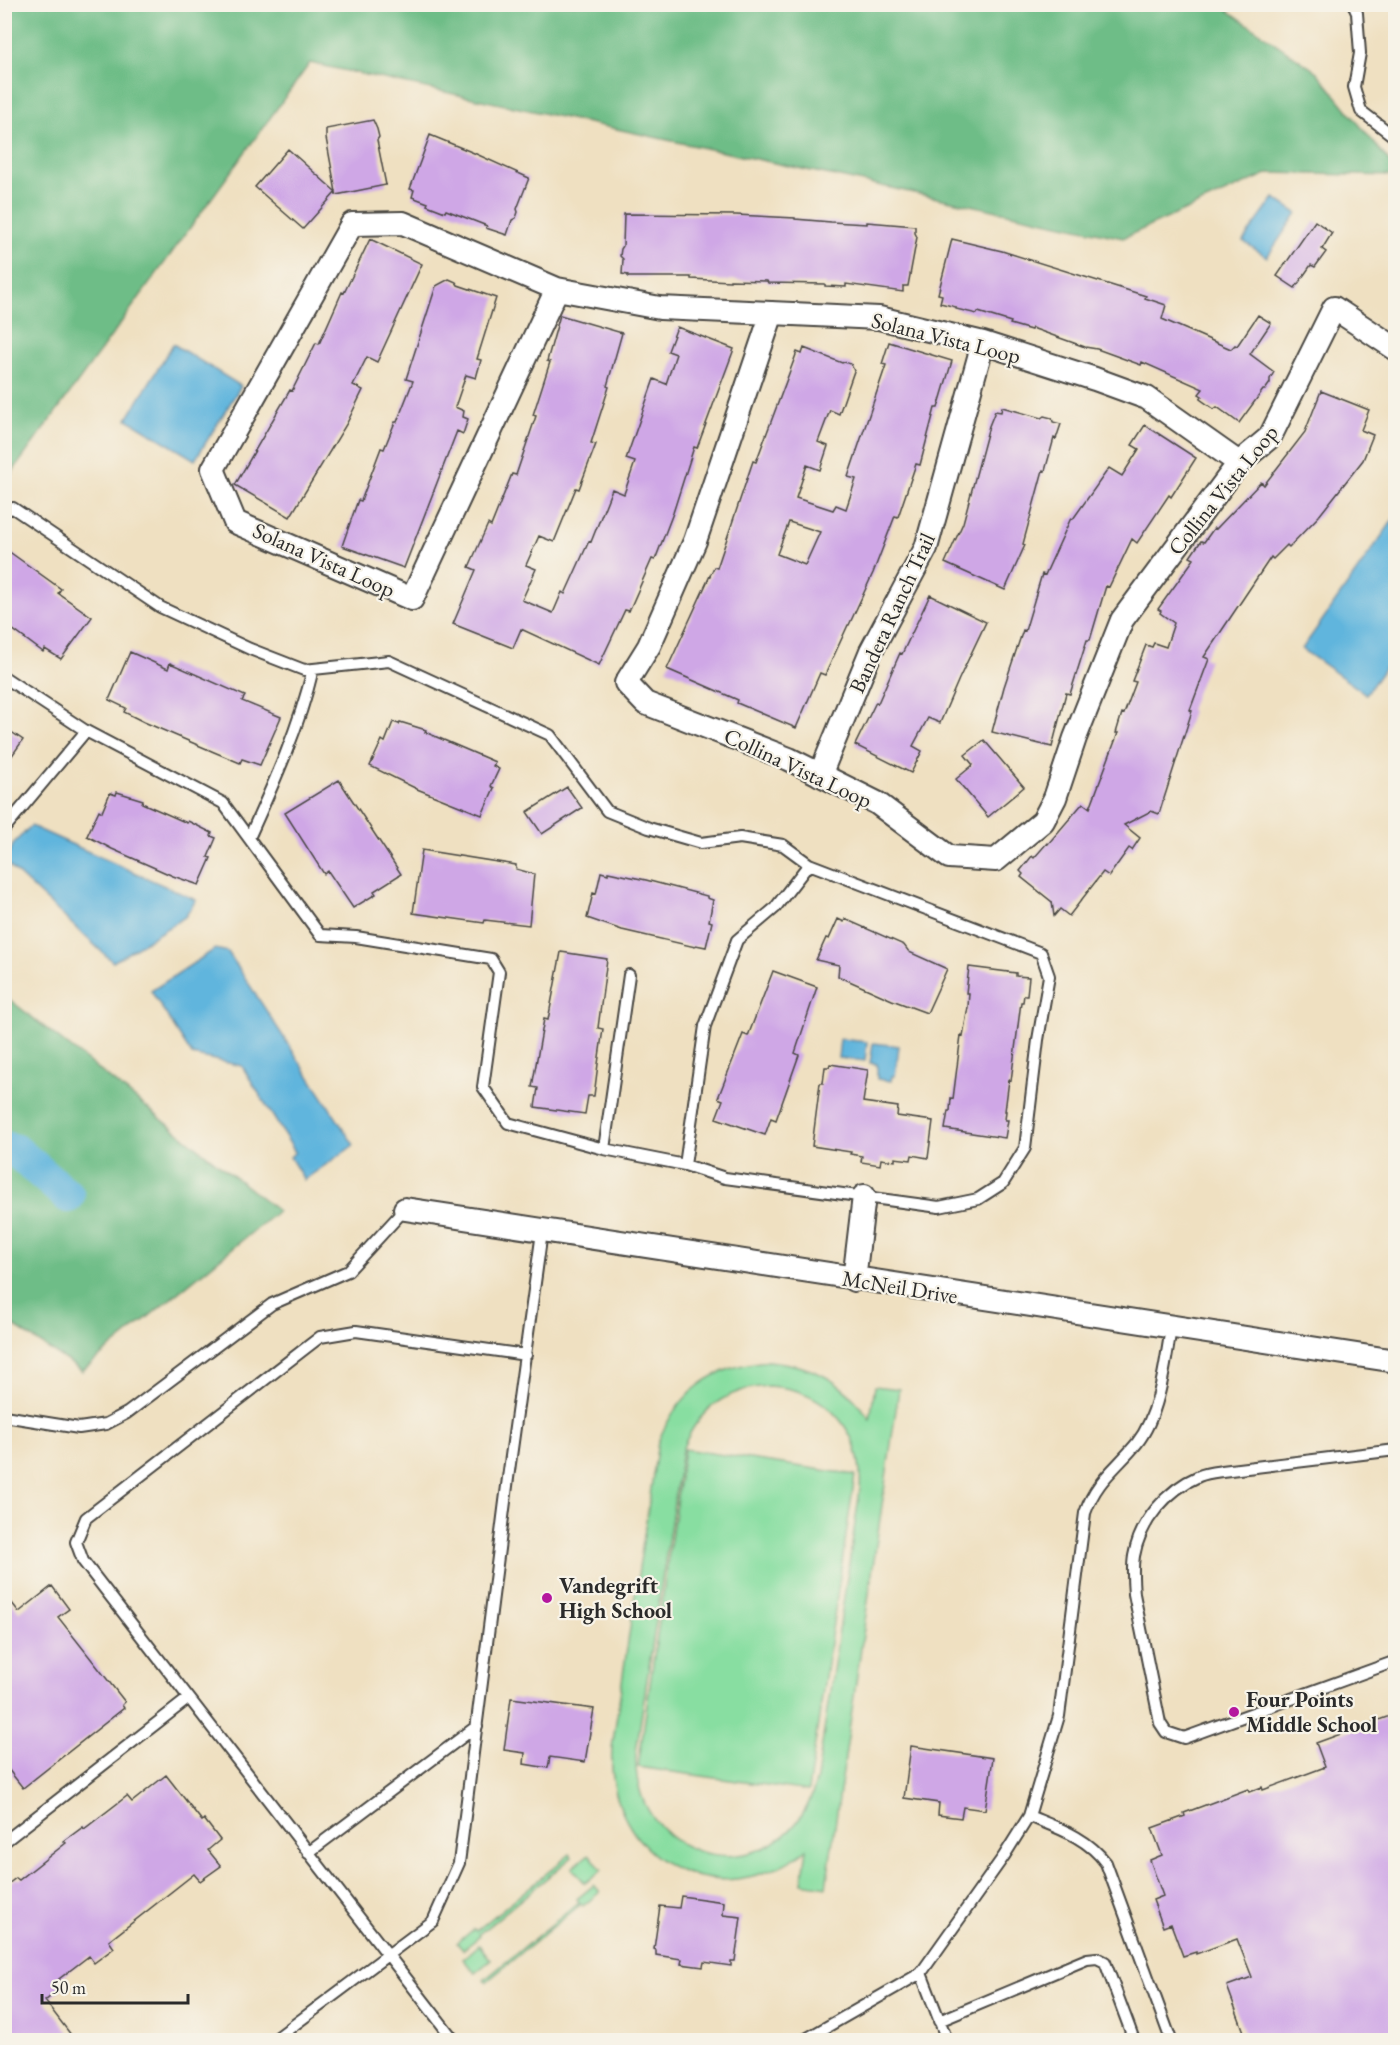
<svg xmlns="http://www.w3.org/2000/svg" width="1400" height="2045" font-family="'EB Garamond',serif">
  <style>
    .green { fill: #88dea1; stroke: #5a8466; stroke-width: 1.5; fill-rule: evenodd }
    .forest { fill: #6ebd87; stroke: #4c7459; stroke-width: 1.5 }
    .water { fill: #61b5dd; stroke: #467084; stroke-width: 1.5 }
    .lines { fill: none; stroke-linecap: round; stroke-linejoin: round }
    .river { stroke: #61b5dd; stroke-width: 34 }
    .building { fill: #cfa7e6; fill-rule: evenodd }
    .service-casing { stroke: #484642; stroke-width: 14 }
    .minor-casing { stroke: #484642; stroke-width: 26 }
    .service { stroke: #fff; stroke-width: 10 }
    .minor { stroke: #fff; stroke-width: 22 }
    .poi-dot { fill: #b5179e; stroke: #f7f3e8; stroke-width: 2 }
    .labels { text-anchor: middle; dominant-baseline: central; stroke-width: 4.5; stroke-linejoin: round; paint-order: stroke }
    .street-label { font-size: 22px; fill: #2b2b2b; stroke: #f7f3e8 }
    .poi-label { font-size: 22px; font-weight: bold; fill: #2b2b2b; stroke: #f7f3e8; text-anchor: start }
  </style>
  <rect width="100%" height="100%" fill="#f7f3e8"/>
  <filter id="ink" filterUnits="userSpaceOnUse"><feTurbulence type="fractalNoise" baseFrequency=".0167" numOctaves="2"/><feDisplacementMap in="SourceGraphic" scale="12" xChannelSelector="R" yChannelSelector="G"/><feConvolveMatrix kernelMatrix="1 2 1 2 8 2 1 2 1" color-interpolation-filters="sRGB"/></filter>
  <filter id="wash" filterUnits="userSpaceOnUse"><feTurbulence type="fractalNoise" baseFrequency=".008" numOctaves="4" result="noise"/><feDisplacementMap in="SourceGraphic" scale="24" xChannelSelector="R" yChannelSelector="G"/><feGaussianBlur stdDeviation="1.35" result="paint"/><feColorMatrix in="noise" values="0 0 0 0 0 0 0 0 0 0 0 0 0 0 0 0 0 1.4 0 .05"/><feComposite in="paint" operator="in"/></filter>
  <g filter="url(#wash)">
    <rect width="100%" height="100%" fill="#efe0c1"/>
    <path class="green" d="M768,1361C815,1365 843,1381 870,1419L875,1386L899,1389L826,1887L802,1883L807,1849C718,1919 605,1862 612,1748L658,1442C679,1391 713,1366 768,1361ZM768,1386C827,1389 864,1431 860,1490L817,1778C791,1896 629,1873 636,1752L682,1450C698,1410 725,1389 768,1386Z
      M684,1449L855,1475L808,1791L638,1767Z
      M570,1854L572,1857L479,1934L480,1936L463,1950L457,1943L474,1929L476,1931Z
      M589,1854L602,1870L585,1883L572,1868Z
      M594,1885L600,1892L583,1906L581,1904L486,1982L484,1980L579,1902L577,1899Z
      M479,1945L491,1960L475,1973L463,1959Z"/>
    <path class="forest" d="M5,4L1220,5L1317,72L1395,169V176L1269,173L1123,238L310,63L5,482Z
      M5,996L278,1211L82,1371L5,1320Z"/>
    <path class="water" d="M1274,198L1297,213L1267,257L1243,241Z
      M173,344L241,386L195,460L127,419Z
      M1395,517V664L1390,661L1366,694L1302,649Z
      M31,826L196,900L185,917L113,962L5,862L14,843Z
      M215,949L228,952L354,1145L304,1180L290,1157L295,1152L242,1066L192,1055L151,991Z
      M840,1039L867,1042L865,1061L838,1058Z
      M873,1043L899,1046L895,1076H892L891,1081L877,1079V1064L870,1063Z"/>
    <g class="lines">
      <path class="river" d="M4,1148L16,1151L68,1196"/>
    </g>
    <g id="blocks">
      <path class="building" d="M373,120L377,129L379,137L377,140L386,185L336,195V192L303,229L255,187L288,149L336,192L326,138V129Z
        M430,135L474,153L529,178L517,209L518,212L516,218L512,220L507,235L486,228L487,226L446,210L445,212L427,205L428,203L412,197L414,190L410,189Z
        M624,214L736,215L795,218V219L831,222L867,224V222L915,226V233L917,237L908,286H903V292L846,284V287L825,286V284L768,283L767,281L730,280V281L691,279V277H628V275L622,274L623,259L620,256L621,249L623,246Z
        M1315,221L1332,233L1322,249L1326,252L1315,267L1311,265L1295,288L1277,276Z
        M370,239L422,264L377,362L367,357L353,385L363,390L347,423L290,517L235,485L290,390L292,391L316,343L319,344L342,292L344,293Z
        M952,239L1002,251L1146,296L1145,298L1166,305L1162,319L1231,349L1235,345L1237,346L1258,315L1271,323L1250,354L1274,372L1270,379V383L1265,390H1263L1239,423L1217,407L1214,409L1200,399L1202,396L1199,394L1203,389L1142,362L1141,365L1097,349L1085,347L1032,328L1031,330L1010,324L1011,322L978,312L977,314L956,309V307L940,303L942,295L938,294Z
        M449,279L456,282L458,285L496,298L477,359L481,360L476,378L466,375L455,407L464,411L463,417L468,419L463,434L457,431L404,568L342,546L358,500L361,501L381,448L384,449L395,422H397L413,381L406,379L436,286Z
        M560,315L622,333L607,386L609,387L591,443L596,444L579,489L576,488L554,542L539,536L526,565L536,569L522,600L553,613L562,592L565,594L589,541L591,542L612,489L624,494L635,462L626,459L654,379L666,384L676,354L668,351L677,327L734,349L697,448L694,447L673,513L655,560L652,559L629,611L625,610L599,665L521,629L513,648L453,624L476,570L469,567L488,524L491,526L512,474L516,475L536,416L533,415L550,362L547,361Z
        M889,342L952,361L938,408H935L920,465L916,464L898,517L895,516L873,573L849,625H848L825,675L820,673L796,728L737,703L738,700L667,669L714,567L717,568L753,461L756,462L797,352L802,354L804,348L842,363L844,362L851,364L854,371L839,414L830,410L818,442L828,446L820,470L807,465L796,498L833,510L836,505L846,509L856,479L848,477L886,365L882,364ZM789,522L820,532L805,565L777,554Z
        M1321,391L1369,410L1361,430L1373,435L1363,460L1319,516L1289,547L1287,545L1273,559L1271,557L1204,657L1209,659L1190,710L1192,711L1159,814L1151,811L1124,825L1140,838L1132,850L1129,848L1109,876L1103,872L1069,916L1060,909L1054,916L1052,902L1021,877L1023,874L1020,871L1032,856L1034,858L1047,843L1048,844L1083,803L1090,808L1118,733H1116L1122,713L1124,714L1136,682L1132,681L1146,645L1152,647L1154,643L1166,647L1174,623L1160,613L1161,611L1158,609L1194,559L1190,557L1201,541L1204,542L1214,528L1216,529L1261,482L1264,485L1305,432Z
        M1002,407L1041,418L1044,416L1052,418L1053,422L1061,424L1056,439L1054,438L1045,471L1043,470L1023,544L1025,545L1005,590L945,563L963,523L989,426L995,411L1001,412Z
        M1145,425L1196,458L1171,497L1169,495L1137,543L1132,539L1109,587L1106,586L1090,640H1087L1070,694L1066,693L1052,747L992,732L1004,687L1023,630L1025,631L1042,574L1045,575L1071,518L1073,519L1109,468L1122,476L1139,449L1132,445Z
        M4,548L61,589L58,593L92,617L61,659L45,649L43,652L4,623Z
        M930,595L986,622L959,679L940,723L928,718L913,746L922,751L911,773L855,745L876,702L878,703L900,653L902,654Z
        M130,652L168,669L170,663L245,696L242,701L281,717L260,765L242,759L240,763L214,752L144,722L124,712L126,708L109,700Z
        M393,722L399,724L400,722L426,730L425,732L495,762L493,766L499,769L491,786L494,788L482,815L417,789L370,766L382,740L385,742Z
        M4,727L23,740L4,767Z
        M984,740L1024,787L988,817L956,779L973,765L965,755Z
        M339,780L401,874L374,891L376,894L353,908L328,871L324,874L285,813Z
        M567,787L582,808L542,834L527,812Z
        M117,792L143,800L142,803L187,823L188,821L212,833L211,836L216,838L208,857L211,858L199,885L173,876L112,849L87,836L99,810L102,812L110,793L116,795Z
        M422,850L516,865V869L534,874L529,925L485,920L484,923L413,913Z
        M601,872L608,874V872L646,880L707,896V898L713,900L709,921L712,922L706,947L696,945L695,947L622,930L587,918L593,893L596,894Z
        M838,919L844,922L845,919L904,945L909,952L947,969L927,1013L892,1000L838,976L839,965L816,960L826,938L829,939Z
        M561,952L607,959L598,1028L603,1029L598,1064L594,1096H588L585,1114L535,1107L538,1088L532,1087L544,1019L548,1020Z
        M969,967L1016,973V976L1029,977L1027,995H1024L1023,1002H1021L1011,1081L1009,1080L1005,1111H1006L1005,1120H1008L1005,1138L945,1129L948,1111H950L951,1098L953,1099L961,1035L963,1036L968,1007L969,993H966Z
        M773,971L817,987L795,1053L799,1055L776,1120L771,1118L765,1135L716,1118L723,1100L718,1098L743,1034L748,1036Z
        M830,1064L868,1070L863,1102L898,1107L897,1116L933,1121L928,1158L912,1155L911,1160L895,1158V1161L881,1159L880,1165L861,1162L862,1156L850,1154L851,1152L812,1146L820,1083H823L825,1067H829Z
        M52,1586L69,1609L58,1617L125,1702L122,1705L124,1708L23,1788L4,1764V1593L19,1612Z
        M511,1698L594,1709L585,1762L550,1757L548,1768L524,1764L525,1753L504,1750Z
        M1395,1714V1877L1391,1879L1395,1890V2040H1247L1227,1986L1252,1977L1237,1939L1196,1954V1952L1183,1956L1171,1924L1163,1927L1153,1900L1163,1896L1150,1860L1162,1855L1152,1828L1185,1816L1184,1813L1248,1789L1249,1792L1262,1787L1263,1790L1325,1767L1316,1743Z
        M911,1746L993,1758L985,1810L963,1807L961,1818L938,1815L939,1803L904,1798Z
        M166,1775L202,1821L204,1819L220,1840L208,1850L221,1866L200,1881L194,1874L109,1941L114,1948L94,1963L89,1956L59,1979L64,1986L45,2001L75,2040H4V1887L16,1878L19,1880L66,1843L64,1841L83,1827L84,1829L127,1796L132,1802Z
        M681,1896L724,1902L723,1915L741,1917L735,1961H731V1966L704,1962L703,1967L681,1964L682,1959L656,1955V1950L654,1949L660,1906L679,1908Z"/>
    </g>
  </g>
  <g filter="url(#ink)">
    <use href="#blocks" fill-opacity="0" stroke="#484642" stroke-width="1.5"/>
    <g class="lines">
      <defs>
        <path id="service" d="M1353,4L1357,13L1360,53L1354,87L1361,111L1396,138
          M4,510L13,508L160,607L250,649L304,670L389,661L550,735L607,811L649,828L701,843L740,838L783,845L809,864L775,908L737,940L705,1026L685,1165
          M4,677L86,731L223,803L320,935L356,937L491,959L499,972L483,1087L508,1123L604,1149L685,1165L725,1178L939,1207L978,1199L1003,1183L1025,1148L1038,1040L1049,976L1041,953L809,864
          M4,829L86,731
          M249,838C274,783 299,728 313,669
          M604,1149L629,975
          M4,1416L79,1428L106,1424L127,1413L272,1304L348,1271L405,1209
          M1396,1450L1222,1471C1215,1472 1206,1473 1199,1476C1167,1490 1140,1521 1134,1556C1132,1568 1133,1582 1134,1594L1160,1723L1166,1732L1184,1738L1396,1661
          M1029,1816C1058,1828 1087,1837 1106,1863L1171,2040
          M4,1842L189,1698
          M308,1853L477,1726
          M921,1973L947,2040
          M939,2021L1087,1959L1097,1958L1105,1962L1134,2040
          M274,2040L433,1921L459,1863L508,1478L542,1232
          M454,2040L83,1561L76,1542L86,1518L320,1337L356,1331L526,1355
          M804,2040L921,1973L1004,1856L1029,1816L1059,1716L1085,1513C1097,1479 1116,1469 1137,1443C1160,1414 1165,1364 1171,1328"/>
        <path id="minor" d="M557,289L412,599L235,522L213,469L352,224L403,223L557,289L660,308L879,318L983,343L1095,379L1147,398L1239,463
          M772,313L695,541L649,646L626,683L645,703L789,759L877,803L949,857L996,860L1043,821L1055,798L1075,738L1122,620L1239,463L1270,437L1334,308L1396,349
          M820,775L871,651L926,548L983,343
          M405,1209L1396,1361
          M854,1280L864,1196"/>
      </defs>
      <use href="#service" class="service-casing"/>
      <use href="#minor" class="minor-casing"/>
      <use href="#service" class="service"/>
      <use href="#minor" class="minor"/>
    </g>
  </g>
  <g class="poi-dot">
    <circle cx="547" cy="1598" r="6"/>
    <circle cx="1234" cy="1712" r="6"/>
  </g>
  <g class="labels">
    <g class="street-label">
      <text transform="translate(946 338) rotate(14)">Solana Vista Loop</text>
      <text transform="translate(1223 490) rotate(-51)">Collina Vista Loop</text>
      <text transform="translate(324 560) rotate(24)">Solana Vista Loop</text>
      <text transform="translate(892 613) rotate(-65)">Bandera Ranch Trail</text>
      <text transform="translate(798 768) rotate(25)">Collina Vista Loop</text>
      <text transform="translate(900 1287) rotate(9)">McNeil Drive</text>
    </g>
    <g class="poi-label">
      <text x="559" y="1585">Vandegrift<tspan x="559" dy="25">High School</tspan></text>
      <text x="1246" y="1699">Four Points<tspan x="1246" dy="25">Middle School</tspan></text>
    </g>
  </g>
  <rect width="1400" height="2045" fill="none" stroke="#f7f3e8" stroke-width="24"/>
  <path d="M42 1994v9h146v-9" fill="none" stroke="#2b2b2b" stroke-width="3"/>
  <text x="51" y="1994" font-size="18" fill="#2b2b2b" stroke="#f7f3e8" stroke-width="4.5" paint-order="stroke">50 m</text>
</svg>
